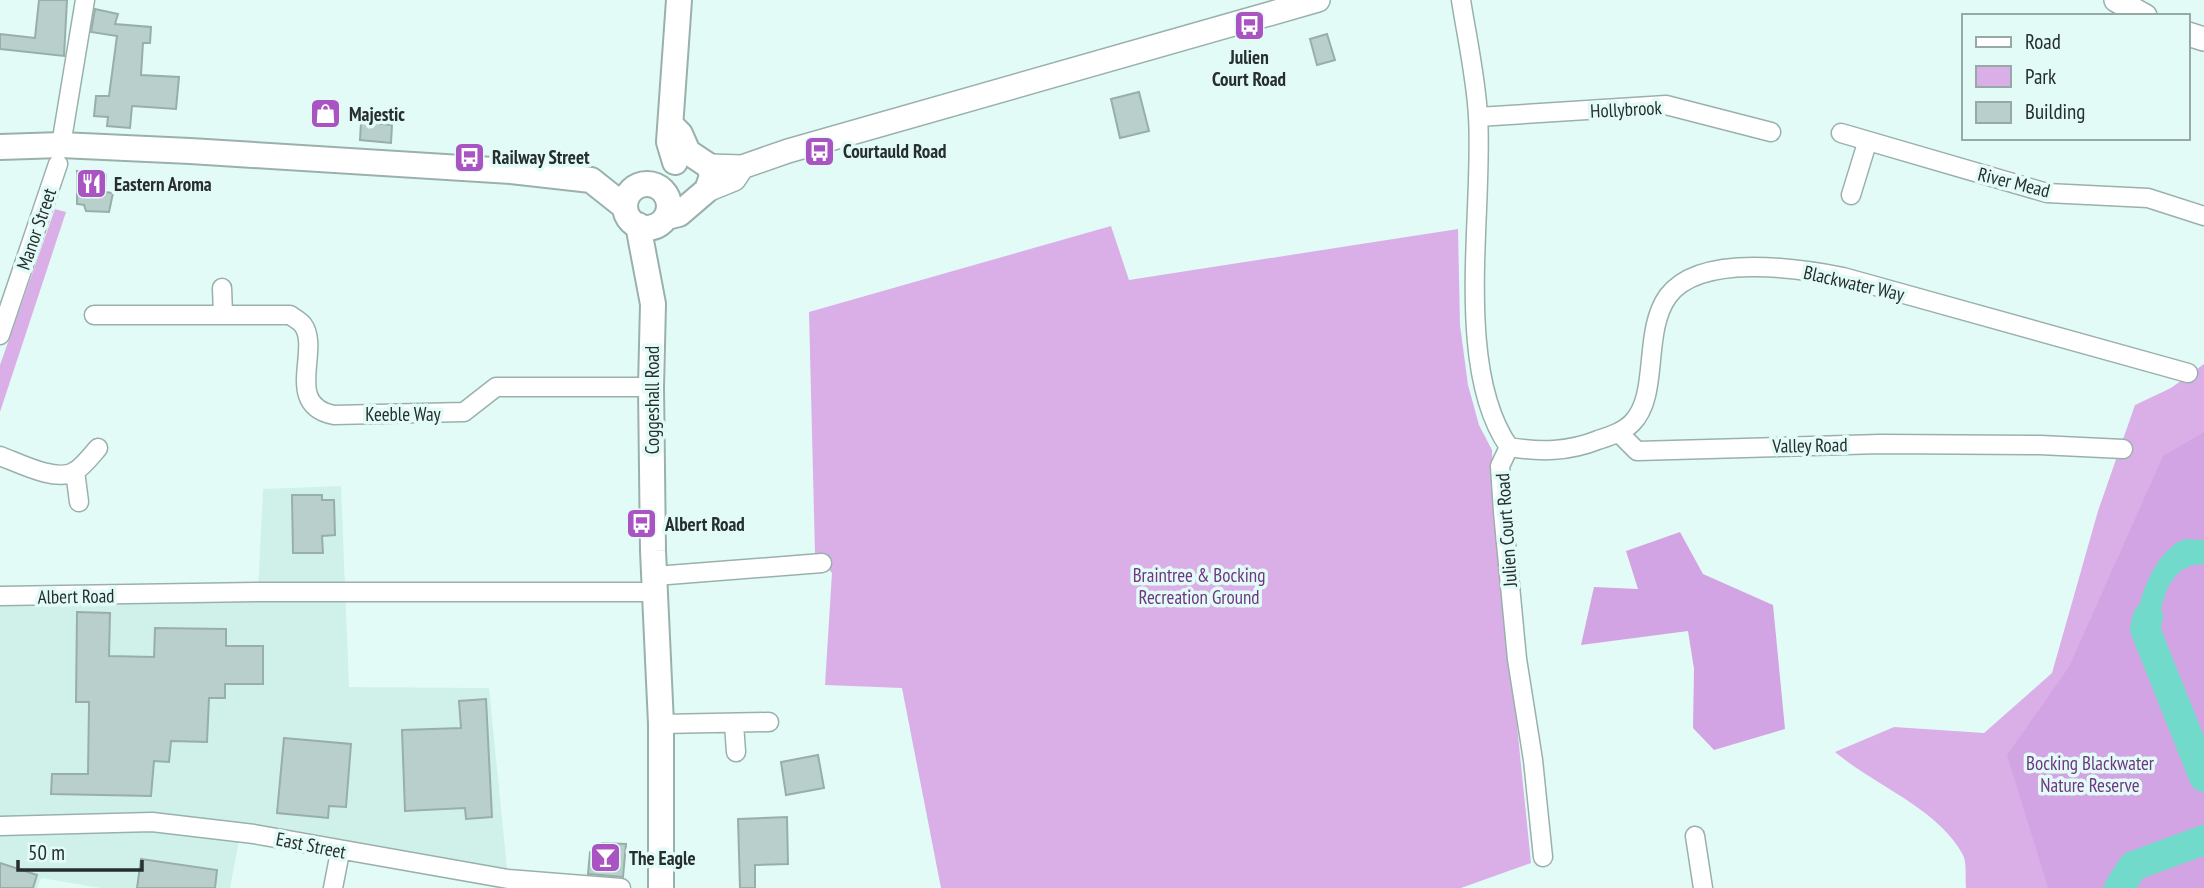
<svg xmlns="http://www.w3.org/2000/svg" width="2204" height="888" font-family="'PT Sans Narrow',sans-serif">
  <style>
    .built { fill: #d0f1ea }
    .green { fill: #daafe8 }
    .forest { fill: #d3a4e3 }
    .water { fill: #71daca }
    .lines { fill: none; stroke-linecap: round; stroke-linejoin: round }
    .river { stroke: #71daca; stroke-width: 30 }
    .building { fill: #b8cfcb; stroke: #97aea9; stroke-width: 2 }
    .minor-casing { stroke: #9ab0ac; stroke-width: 21 }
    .tertiary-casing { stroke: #9ab0ac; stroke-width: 26 }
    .secondary-casing { stroke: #9ab0ac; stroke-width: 28 }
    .minor { stroke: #fff; stroke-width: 18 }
    .tertiary { stroke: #fff; stroke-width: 23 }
    .secondary { stroke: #fff; stroke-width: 24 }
    .labels { text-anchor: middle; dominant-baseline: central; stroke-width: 7; stroke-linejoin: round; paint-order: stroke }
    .poi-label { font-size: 19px; font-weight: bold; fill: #262f2e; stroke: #e3fbf7; text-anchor: start }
    .street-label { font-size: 19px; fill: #262f2e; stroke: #e3fbf7 }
    .park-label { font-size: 19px; fill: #6f3681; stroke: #e3fbf7 }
  </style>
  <rect width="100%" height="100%" fill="#e3fbf7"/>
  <path class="built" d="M341,486L349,687L489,688L508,879L239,841L230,888H101L41,878L37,888H0V591H258L263,489Z"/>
  <path class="green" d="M55,209L66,212L0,412V365Z
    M1111,226L1129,280L1458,229L1460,325L1468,385L1479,425L1492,450L1493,489L1531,863L1461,888H941L902,688L825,685L832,573L815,554L809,312Z
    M2204,364V888H1966C1965,879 1967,863 1963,855C1938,808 1875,786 1835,752L1894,727L1984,733L2052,673L2098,511L2135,405L2171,388Z"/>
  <path class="forest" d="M2204,432V888H2048L2007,755L2069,667L2163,456Z
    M1680,532L1703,574L1773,605L1785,729L1714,750L1693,728L1694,669L1688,631L1581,645L1594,587L1638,589L1626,551Z"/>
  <path class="water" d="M2185,539L2204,540V564C2159,564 2159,623 2156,655L2149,659C2119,632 2151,550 2185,539Z"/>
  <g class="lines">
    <path class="river" d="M2148,617L2145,629L2204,777
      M2119,888L2133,866L2204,840"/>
  </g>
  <path class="building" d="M39,0H67L64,56L0,49V34L35,38Z
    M95,9L118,14L115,24L151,27L150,43H143L141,75L179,77L176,109L132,106L130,128L107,126L108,117L94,116L96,96H109L117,36L91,32Z
    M1327,34L1335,60L1317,65L1310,39Z
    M1139,92L1149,131L1120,138L1111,99Z
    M361,122L392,125L391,143L360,140Z
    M77,171L106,175L105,192L113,193L109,212L86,211L84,205L77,204Z
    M292,495H322V500H334L335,535L322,536L323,553H293Z
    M77,612L110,613L109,656L154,657L155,628L226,629V646H263V684H225V698H209L207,742L171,741L169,762L154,761L151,796L51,794L52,774H88L89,702H76Z
    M486,699L492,817L466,819L465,808L405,811L402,730L461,728L459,701Z
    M284,738L351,744L346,807L329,806L328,818L277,813Z
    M818,755L824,788L786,795L781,762Z
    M787,817L788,864L755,865V888H740L738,819Z
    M602,843L626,844L623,877L588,874L590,852L601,853Z
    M141,859L217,870L215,888H137Z
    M0,863L37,875L33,888H0Z"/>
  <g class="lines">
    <defs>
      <path id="minor" d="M1461,0C1467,38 1476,78 1478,116C1484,211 1453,367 1509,447
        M1478,117L1666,105L1771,132
        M1841,133L2047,193L2148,198L2204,216
        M61,145L85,0
        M1851,195L1867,143
        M222,288L223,314
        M94,315H290C294,318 300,321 303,325C321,350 283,405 334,415L464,412L496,387H651
        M0,335L58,164
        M1619,433L1637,451L1880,444L2040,445L2123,449
        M1509,447C1540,452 1568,452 1598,440C1610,436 1623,432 1632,423C1660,395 1642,332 1668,296C1700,253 1797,268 1843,277L2188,373
        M1509,447L1500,466L1503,512L1517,659L1533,760L1543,857
        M0,456C19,463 55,482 74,472C83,467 91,456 98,448
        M75,471L79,502
        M655,576L822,563
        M0,596L258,592H655
        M661,724L769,722
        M734,724L736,752
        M0,826L152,822L254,834L508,879L621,888
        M1695,836L1703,888
        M333,888L340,852"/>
      <path id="tertiary" d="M2116,0L2145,16
        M2188,34L2204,39
        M709,166L742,167L788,151L1318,0
        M707,190L734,179L742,167"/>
      <path id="secondary" d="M0,147L61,145L190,151L511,171L591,180L625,207
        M675,162L669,142L679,0
        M625 206a22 22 0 1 1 44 0a22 22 0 1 1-44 0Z
        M667,217L679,214L707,190L712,176L709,166L688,152L680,134L673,127
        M638,225L653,304L651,387L653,551L661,724V888"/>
    </defs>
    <use href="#minor" class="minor-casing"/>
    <use href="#tertiary" class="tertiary-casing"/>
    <use href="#secondary" class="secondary-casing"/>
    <use href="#minor" class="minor"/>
    <use href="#tertiary" class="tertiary"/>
    <use href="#secondary" class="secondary"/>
  </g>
  <defs>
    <symbol id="bus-square" viewBox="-11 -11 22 22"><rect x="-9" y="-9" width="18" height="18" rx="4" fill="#a954c2" stroke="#e3fbf7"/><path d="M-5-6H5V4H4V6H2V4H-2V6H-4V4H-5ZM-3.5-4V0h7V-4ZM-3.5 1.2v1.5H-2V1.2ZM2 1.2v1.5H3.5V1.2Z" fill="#fff"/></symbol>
    <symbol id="shop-square" viewBox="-11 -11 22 22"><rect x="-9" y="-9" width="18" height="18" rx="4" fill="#a954c2" stroke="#e3fbf7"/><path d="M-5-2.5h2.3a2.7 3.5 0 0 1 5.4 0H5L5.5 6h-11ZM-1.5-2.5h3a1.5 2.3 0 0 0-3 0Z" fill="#fff"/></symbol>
    <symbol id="restaurant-square" viewBox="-11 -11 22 22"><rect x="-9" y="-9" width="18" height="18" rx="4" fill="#a954c2" stroke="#e3fbf7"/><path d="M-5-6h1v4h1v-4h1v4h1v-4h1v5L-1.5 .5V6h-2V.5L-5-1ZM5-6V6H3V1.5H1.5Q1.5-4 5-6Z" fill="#fff"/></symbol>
    <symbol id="bar-square" viewBox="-11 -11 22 22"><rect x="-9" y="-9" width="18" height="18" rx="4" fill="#a954c2" stroke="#e3fbf7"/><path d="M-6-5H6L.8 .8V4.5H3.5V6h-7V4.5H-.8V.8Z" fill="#fff"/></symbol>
  </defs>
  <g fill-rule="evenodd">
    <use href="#bus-square" x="1232" y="8" width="35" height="35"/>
    <use href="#shop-square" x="308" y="96" width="35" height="35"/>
    <use href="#bus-square" x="802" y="134" width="35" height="35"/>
    <use href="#bus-square" x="452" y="140" width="35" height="35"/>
    <use href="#restaurant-square" x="74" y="166" width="35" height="35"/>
    <use href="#bus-square" x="624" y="506" width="35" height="35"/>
    <use href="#bar-square" x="588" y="840" width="35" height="35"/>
  </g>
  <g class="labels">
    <g class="poi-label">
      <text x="1249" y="57" text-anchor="middle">Julien<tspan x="1249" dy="22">Court Road</tspan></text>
      <text x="349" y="114">Majestic</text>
      <text x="843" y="151">Courtauld Road</text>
      <text x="492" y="157">Railway Street</text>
      <text x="114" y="184">Eastern Aroma</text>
      <text x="665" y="524">Albert Road</text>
      <text x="629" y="858">The Eagle</text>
    </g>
    <g class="street-label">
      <text transform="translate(1626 109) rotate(-3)">Hollybrook</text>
      <text transform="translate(2014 182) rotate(14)">River Mead</text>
      <text transform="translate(36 229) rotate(-71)">Manor Street</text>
      <text transform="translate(1854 283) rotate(13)">Blackwater Way</text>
      <text transform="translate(652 400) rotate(-90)">Coggeshall Road</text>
      <text x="403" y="414">Keeble Way</text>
      <text transform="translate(1810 445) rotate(-1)">Valley Road</text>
      <text transform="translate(1506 530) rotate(-94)">Julien Court Road</text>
      <text transform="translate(76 596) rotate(-1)">Albert Road</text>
      <text transform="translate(311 845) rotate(11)">East Street</text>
    </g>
    <g class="park-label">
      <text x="1199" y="575">Braintree &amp; Bocking<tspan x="1199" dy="22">Recreation Ground</tspan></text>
      <text x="2090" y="763">Bocking Blackwater<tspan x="2090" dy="22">Nature Reserve</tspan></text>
    </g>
  </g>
  <rect x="1962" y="14" width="228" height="126" fill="#e3fbf7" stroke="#97a9a7" stroke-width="2"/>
  <rect x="1976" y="37" width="35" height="10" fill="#ffffff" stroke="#97a9a7" stroke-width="2"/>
  <text x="2025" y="49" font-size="21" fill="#262f2e">Road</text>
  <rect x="1976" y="66" width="35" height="21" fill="#daafe8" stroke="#97a9a7" stroke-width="2"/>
  <text x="2025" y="84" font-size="21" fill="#262f2e">Park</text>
  <rect x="1976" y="102" width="35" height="21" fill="#b8cfcb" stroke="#97a9a7" stroke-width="2"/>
  <text x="2025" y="119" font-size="21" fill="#262f2e">Building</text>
  <path d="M18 860v10h124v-10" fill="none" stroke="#262f2e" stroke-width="3.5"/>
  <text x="28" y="860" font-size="21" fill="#262f2e" stroke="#e3fbf7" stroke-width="5" paint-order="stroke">50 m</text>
</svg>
